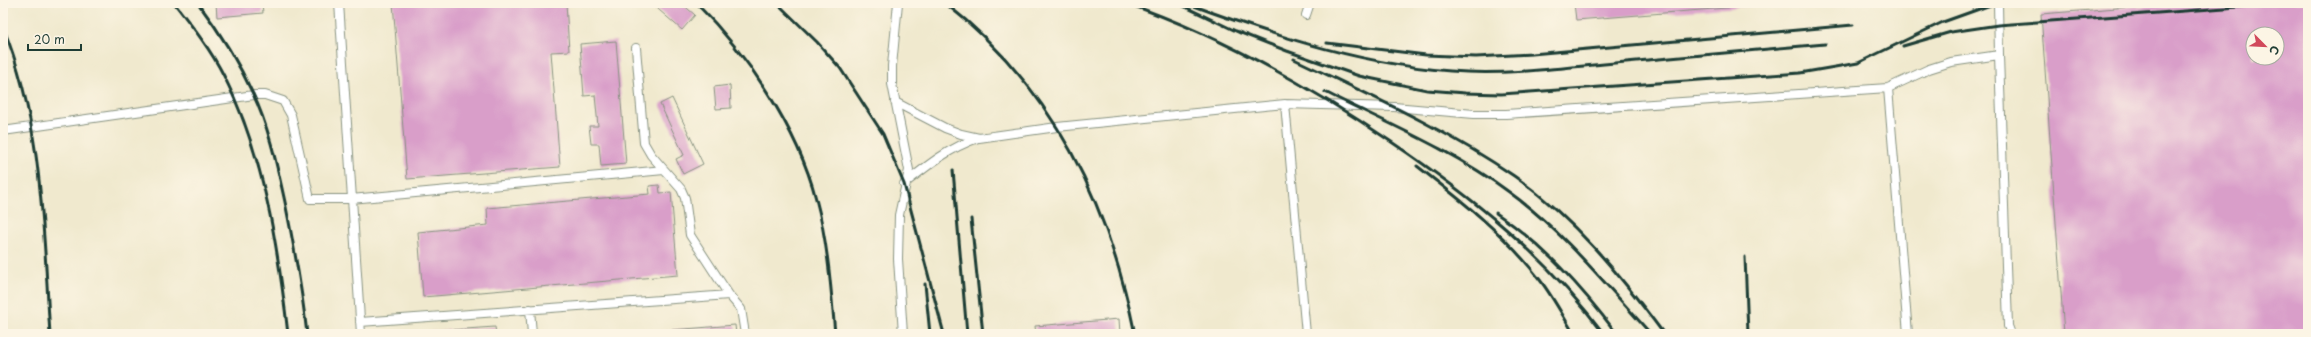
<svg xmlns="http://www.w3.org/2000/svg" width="2311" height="337" font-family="'Playpen Sans',sans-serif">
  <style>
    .building { fill: #d99ec9; fill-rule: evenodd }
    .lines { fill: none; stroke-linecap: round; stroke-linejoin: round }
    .service-casing { stroke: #889381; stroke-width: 10 }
    .service { stroke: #fff; stroke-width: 8 }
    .rail { stroke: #1f3d34; stroke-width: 3 }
  </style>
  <rect width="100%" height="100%" fill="#fcf5e5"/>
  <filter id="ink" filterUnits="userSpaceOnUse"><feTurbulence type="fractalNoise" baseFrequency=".025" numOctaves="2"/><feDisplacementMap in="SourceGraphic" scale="8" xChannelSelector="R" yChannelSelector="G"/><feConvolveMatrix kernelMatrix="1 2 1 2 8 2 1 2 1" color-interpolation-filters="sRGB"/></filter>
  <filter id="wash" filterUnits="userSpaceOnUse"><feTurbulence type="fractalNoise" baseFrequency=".012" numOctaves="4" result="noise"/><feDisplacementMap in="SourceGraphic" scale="16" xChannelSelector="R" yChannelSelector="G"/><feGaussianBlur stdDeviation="0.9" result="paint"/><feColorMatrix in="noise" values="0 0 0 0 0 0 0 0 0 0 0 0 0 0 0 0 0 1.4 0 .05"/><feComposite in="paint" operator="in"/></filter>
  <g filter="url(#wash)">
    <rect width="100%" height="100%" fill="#f0e9ce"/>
    <g id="blocks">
      <path class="building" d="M216,3H262L263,13L217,17Z
        M393,3H566L569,51L551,52L560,167L407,179Z
        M651,3H681L695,15L682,30Z
        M1574,3H1776V4L1576,20Z
        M2180,3H2308V334H2064L2041,14ZM2253,34H2277V58H2253Z
        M616,41L626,164L601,166L599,144H591L589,126H598L595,95L584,96L580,44Z
        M730,85L731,108L716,109L714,87Z
        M672,98L703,164L683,174L676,159L684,155L660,104Z
        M659,185L660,193L671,192L678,275L423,297L418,232L488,225L487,208L650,194L649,186Z
        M1119,319L1120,334H1036L1035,326Z
        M735,325L736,334H673L672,330Z
        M495,327L496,334H421V332Z"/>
    </g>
  </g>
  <g filter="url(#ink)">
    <use href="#blocks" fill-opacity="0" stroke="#889381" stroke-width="1"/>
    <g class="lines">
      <defs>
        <path id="service" d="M339,3L361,334
          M898,3L892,66V84L909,170L899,215L898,259L903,334
          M1306,15L1310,3
          M636,48L644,143L651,155L681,189L685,198L690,235L729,295L741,309L745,334
          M1999,55L2008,326L2011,334
          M1888,88L1908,334
          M895,102L945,128L961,134L979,138L1057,127L1285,104L1394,107L1474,114H1506L1888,88L1929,69L1951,62L1999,55L1998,3
          M1285,104L1306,334
          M3,131L254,95H265L283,101L291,115L310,199H351L664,170
          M904,184C928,165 949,148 978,138
          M530,309L532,334
          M360,322L729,295"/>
      </defs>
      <use href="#service" class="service-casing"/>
      <use href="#service" class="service"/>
      <path class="rail" d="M174,3C192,26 211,50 224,76C264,155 278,247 288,334
        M198,3C219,31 238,61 253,94C269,127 277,166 285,202C294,246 302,289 307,334
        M696,3C747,54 798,129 816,199C828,243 831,288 835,334
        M777,3L817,42L840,68L883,134L904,184L944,334
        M945,3C1053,87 1108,202 1135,334
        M1126,3C1221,36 1308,85 1390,141C1471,196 1545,255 1604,334
        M1177,3L1240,33
        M1186,3C1275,36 1371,68 1467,72C1512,74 1559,68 1604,64C1677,57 1751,50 1825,44
        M3,27C43,125 43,230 50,334
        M1236,31L1287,51L1359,76L1427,90L1465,93L1501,94L1800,73L1858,63L1943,22L1996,3
        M1327,43L1426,55L1476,57L1532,54L1853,25
        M1903,46L1951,32L1998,25L2292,3
        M1294,59C1369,95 1446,129 1514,176C1573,217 1621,276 1664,334
        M1325,92C1387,123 1454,151 1509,192C1563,231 1606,285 1651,334
        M1417,166C1461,200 1506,235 1540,280C1553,297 1563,316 1574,334
        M953,170L967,334
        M1496,213C1544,245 1582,288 1617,334
        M971,219L983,334
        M1745,257L1748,334
        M925,284L930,334"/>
    </g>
  </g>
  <rect width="2311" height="337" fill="none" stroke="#fcf5e5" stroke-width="16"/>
  <g transform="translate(2265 46) rotate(114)"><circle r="19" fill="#fcf5e5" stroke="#a4ab9e"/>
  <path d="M0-3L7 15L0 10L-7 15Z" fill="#d1495b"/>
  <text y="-6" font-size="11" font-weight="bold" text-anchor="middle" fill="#1f3d34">С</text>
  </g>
  <path d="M28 44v6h53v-6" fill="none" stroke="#1f3d34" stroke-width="2"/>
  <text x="34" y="44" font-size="12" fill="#1f3d34" stroke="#fcf5e5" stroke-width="3" paint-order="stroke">20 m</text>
</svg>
